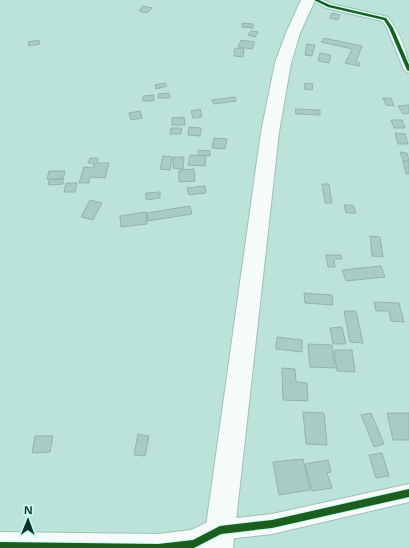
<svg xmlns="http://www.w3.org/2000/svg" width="409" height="548" font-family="'Noto Sans',sans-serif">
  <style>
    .building { fill: #a8cbc3; stroke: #94b3ac }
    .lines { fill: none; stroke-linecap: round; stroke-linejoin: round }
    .street-casing { stroke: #a0bfb8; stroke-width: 2 }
    .secondary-casing { stroke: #a0bfb8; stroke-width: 2 }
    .highway-casing { stroke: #a0bfb8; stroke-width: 2 }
    .street { fill: #f5fbf9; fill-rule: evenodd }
    .secondary { fill: #f5fbf9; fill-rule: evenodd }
    .highway { fill: #f5fbf9; fill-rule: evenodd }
    .cycleway-casing { stroke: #c5fdf0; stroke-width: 2 }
    .cycleway { fill: #1b5e20; fill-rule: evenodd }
  </style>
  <rect width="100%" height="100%" fill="#bce3da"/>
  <path class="building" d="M143,6L152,8L147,13L139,11Z
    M332,13L340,15L338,20L330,18Z
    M242,23L253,24V28L242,27Z
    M251,31L258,32L255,37L248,35Z
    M324,38L362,46L356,62L360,63L359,66L345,63L352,49L321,42Z
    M39,40L40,44L29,46L28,42Z
    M241,40L255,42L252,49L238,47Z
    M307,44L315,45L312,56L305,55Z
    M235,48L244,49L243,57L234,56Z
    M320,53L331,55L329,63L318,61Z
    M165,83L167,86L156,89L155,85Z
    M305,83L313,84L312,90L304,89Z
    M169,93L170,98H158V94Z
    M154,95V101H143V96Z
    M235,97L236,101L214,104L212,100Z
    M383,98H391L394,106L386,105Z
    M409,105V113L403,114L398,106Z
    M200,109L202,117L193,118L191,111Z
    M295,109L320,110V115L296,114Z
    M140,111L142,118L131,120L129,113Z
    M184,117L185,125H172V118Z
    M391,120H402L405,128H394Z
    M189,127L201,128L200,136L188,135Z
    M171,128H182L181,134H170Z
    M395,133L405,134L408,144H398Z
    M214,138L227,139L225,149L212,148Z
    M198,150L210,151V156L198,155Z
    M400,152L407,153L409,161H403Z
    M190,155L206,156L205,166L188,165Z
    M163,156L173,157L170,170L160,169Z
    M174,157H184L183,169L173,168Z
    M90,158H98L97,163H109L105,178L90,177L89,183H79L84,167L93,168L94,163H88Z
    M403,161L409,162V174H406Z
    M194,169L195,181L179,182V170Z
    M49,171H65L63,179H47Z
    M63,179V184L48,185L49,180Z
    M66,183H77L75,192H64Z
    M322,184H329L332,203H325Z
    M205,186L206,193L189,195L187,188Z
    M160,192V198L146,200V193Z
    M90,200L102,203L93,220L81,217Z
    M344,205H353L356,213H346Z
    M190,206L192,214L148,221L147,213Z
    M146,212L147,224L121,227L120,216Z
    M370,236L380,237L383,257L372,256Z
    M326,255H341L342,259H334L335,267H328Z
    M381,266L385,277L346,281L342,270Z
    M304,293L332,295L333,305L305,303Z
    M374,302L399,303L404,322L391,321L389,311H376Z
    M344,311H356L363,343L350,342Z
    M342,327L346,344H333L330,328Z
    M277,337L302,340V352L276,349Z
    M308,344L332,345L335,368L310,367Z
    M334,350H352L355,372L337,371Z
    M282,368L295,369L296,382L307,383L308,401L283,400Z
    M303,412L324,413L327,445L306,444Z
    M371,413L384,444L374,447L361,415Z
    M387,413H409V440H393Z
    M138,434L149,436L145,456L134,455Z
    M35,436H53L50,452L32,453Z
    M382,453L389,476L376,478L369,455Z
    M303,459L310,490L279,495L273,462Z
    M328,460L331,472L327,473L332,488L312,491L305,464Z"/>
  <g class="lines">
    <defs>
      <path id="street" d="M312,0H323L332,4L388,17C400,34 409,53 409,73L404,70L387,28L382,21L326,8Z
        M409,484V502L272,534L220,540L213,537L210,530L213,523L220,520L272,514Z"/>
      <path id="secondary" d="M220,516L230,520L234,530L230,540L215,548H0V532L158,534L191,530Z"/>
      <path id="highway" d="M301,0H315L300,33L291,63L279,132L233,548H203L261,132L275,63L286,33Z"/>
    </defs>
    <use href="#street" class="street-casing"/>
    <use href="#secondary" class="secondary-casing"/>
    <use href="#highway" class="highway-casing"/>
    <use href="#street" class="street"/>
    <use href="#secondary" class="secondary"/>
    <use href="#highway" class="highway"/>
    <defs>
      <path id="cycleway" d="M314,0H319L330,5L386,18L393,28L409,65V71L407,70L389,28L384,20L328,7Z
        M409,489V497L272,528L221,534L194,548H0V542L158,544L193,540L220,526L272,520Z"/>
    </defs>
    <use href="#cycleway" class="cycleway-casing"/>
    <use href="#cycleway" class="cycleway"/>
  </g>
  <g transform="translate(28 520) rotate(1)" stroke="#c5fdf0" stroke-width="3" paint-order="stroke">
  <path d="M0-3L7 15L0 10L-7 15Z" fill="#12302a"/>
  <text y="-6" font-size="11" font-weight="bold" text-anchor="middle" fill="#12302a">N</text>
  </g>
</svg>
